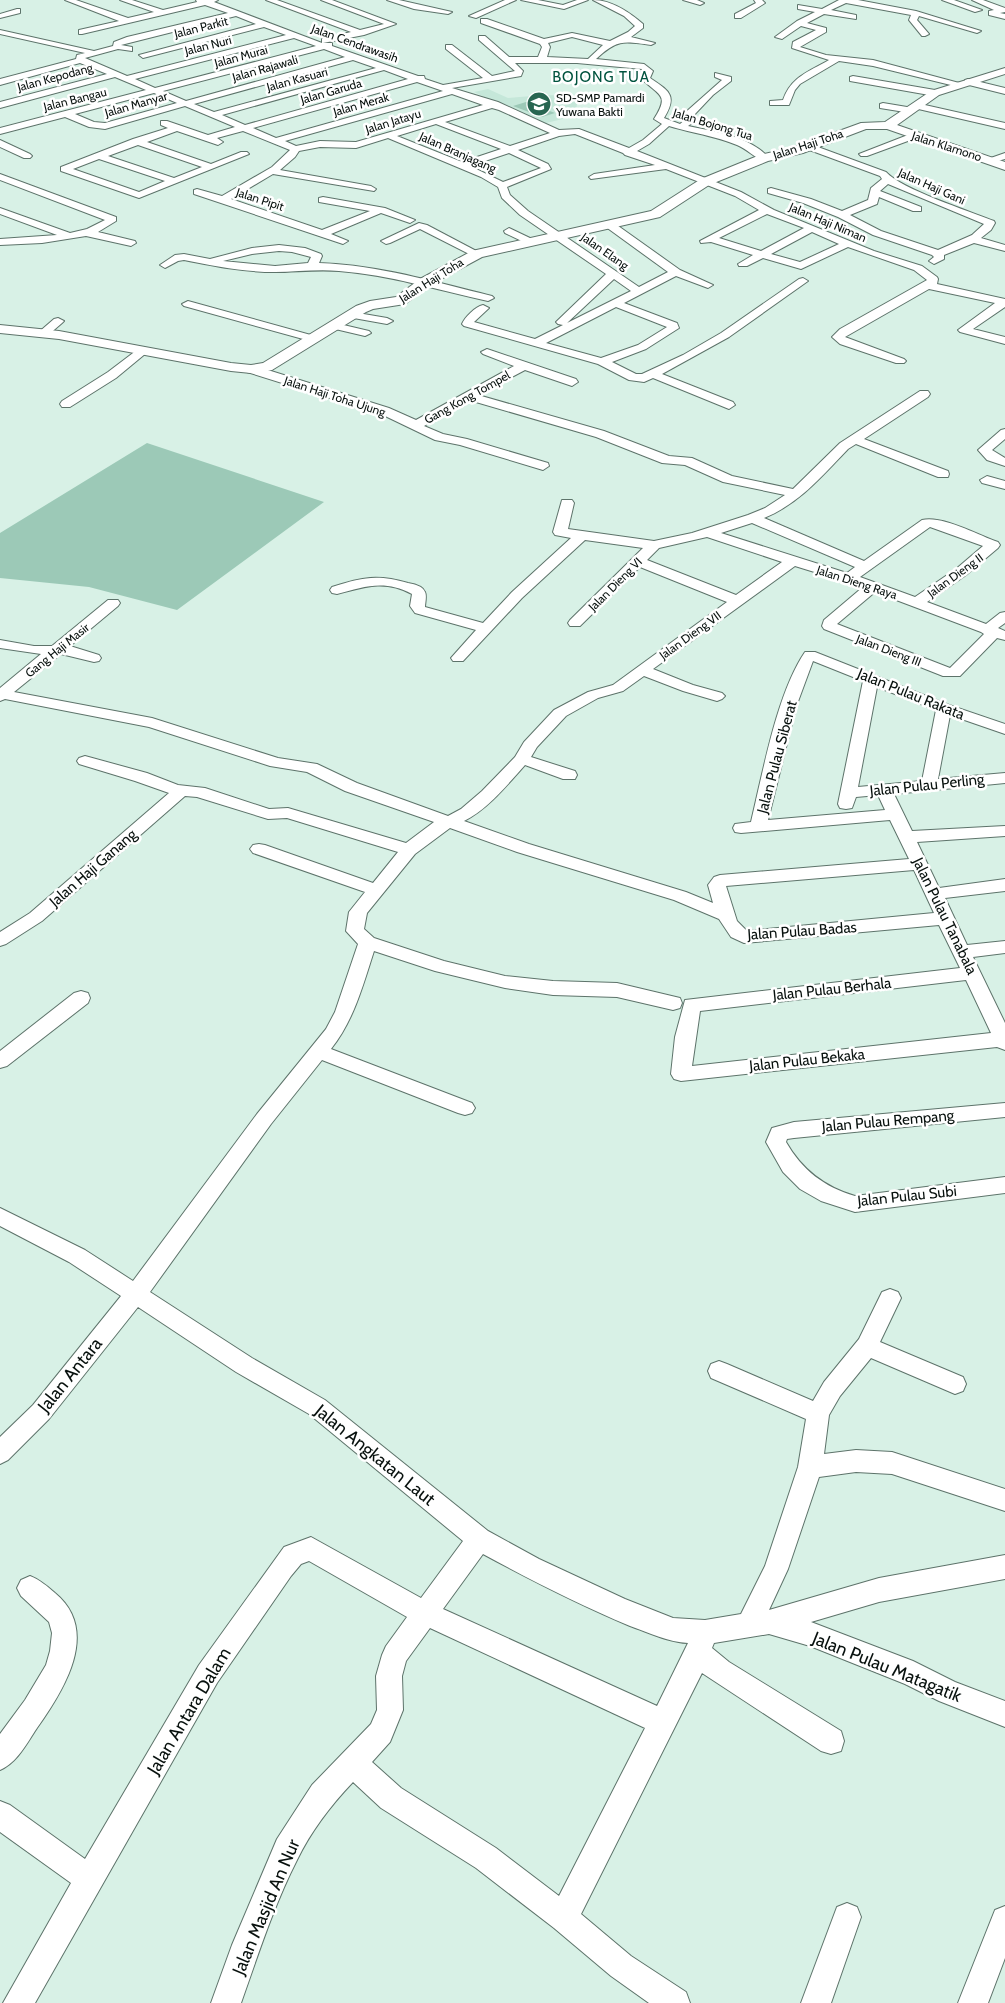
<svg xmlns="http://www.w3.org/2000/svg" width="1005" height="2003" font-family="Cabin,sans-serif">
  <style>
    .built { fill: #c5e7d9 }
    .green { fill: #9cc9b7 }
    .lines { fill: none; stroke-linecap: round; stroke-linejoin: round }
    .minor-casing { stroke: #5d736a; stroke-width: 2 }
    .tertiary-casing { stroke: #5d736a; stroke-width: 2 }
    .minor { fill: #fff; fill-rule: evenodd }
    .tertiary { fill: #fff; fill-rule: evenodd }
    .labels { text-anchor: middle; dominant-baseline: central; stroke-width: 5; stroke-linejoin: round; paint-order: stroke }
    .far-street-label { font-size: 12px; fill: #08110e; stroke: #fff }
    .far-poi-label { font-size: 12px; fill: #08110e; stroke: #fff; text-anchor: start }
    .far-quarter-label { font-size: 15px; letter-spacing: 1px; fill: #00533e; stroke: #fff }
    .street-label { font-size: 15px; fill: #08110e; stroke: #fff }
    .near-street-label { font-size: 18px; fill: #08110e; stroke: #fff }
  </style>
  <rect width="100%" height="100%" fill="#d8f1e6"/>
  <path class="built" d="M488,89L508,98L543,95L578,96L576,111L583,114L542,124L474,92Z"/>
  <path class="green" d="M526,102L555,113L542,117L513,106Z
    M147,443L324,502L177,610L89,587L0,578V533Z"/>
  <g class="lines">
    <defs>
      <path id="minor" d="M65,0H76L128,18L154,12L120,0H132L163,10L197,2L196,0H218L214,2L322,43V39L351,32L266,0H277L360,30L384,24L321,0H332L396,24L364,35L323,43H332V46L418,76H424L425,79L443,85L483,78L446,49V45H452L492,76L515,71L479,40V36H485L509,57H538L542,47L540,44L481,23V19H487L544,39L572,33L610,41L628,32L635,26L624,16L593,0C612,0 629,12 643,24V28L631,37L655,43L651,45C624,41 617,39 596,59L644,64L653,71L650,78C669,91 678,95 664,118L680,124L686,119L687,111L722,80L715,77V73L731,77V81L713,95L695,114L696,120L688,126C715,132 750,136 769,158L764,161C755,158 747,149 737,145C716,136 692,133 669,126L649,144L637,151L741,192L774,210L874,251L922,266L937,277L938,279L937,284L1005,299V307L973,329L1005,337V344L960,332L958,330L995,303L929,289L845,337L904,359L906,361L904,363H896L840,344L832,337L840,329L927,280L914,270L848,247L801,269L763,258L747,266H739L738,264L753,255L711,242L701,243L700,241L759,210L735,196L666,169L591,179L589,177L594,174L655,165L625,155L623,153L575,134L559,136L518,150L548,164L551,169L507,187L510,195L528,211L639,287L668,272L606,227V223H614L680,270L713,285L708,288L676,276L624,303L677,323L679,328L646,349L612,362L636,374H642L683,355L721,333L799,279L803,278L808,281L729,337L662,374L733,402L735,405L729,409L653,378L644,382L629,380L598,364L464,326L462,324C465,317 475,307 483,305L489,308L474,322L535,339L563,325L558,324L556,322L606,274L520,215L502,198L498,187L481,177L388,138L356,148L320,147L299,151L295,157L280,170L371,186L376,189L374,191L273,174L231,199L322,230L370,211L319,202V198L323,197L385,208L415,220L410,223L381,213L331,234L348,241L343,244L194,194V190L197,189L222,196L272,167L290,150L243,131L217,138L223,142L218,145L177,131L147,142L211,164L241,152H247L249,154L139,198L61,171V167L133,139L168,128L161,125V121H167L208,135L235,127L185,106L105,129L89,127L65,117L0,134V128L146,90L115,77L0,108V102L107,74L80,63L0,85V79L76,59L77,55L85,53L0,34V30L94,51L113,46L114,42L127,37L228,13L205,5L82,34H79V30L119,21ZM236,16L256,24L139,55L143,58L264,27L286,35L127,76L85,58L118,49L132,51V47L121,45ZM572,37L603,45L588,59L547,57L550,47L548,43ZM294,38L316,46L155,88L135,79ZM324,49L345,57L186,101L163,91ZM353,60L376,68L214,112L194,104ZM515,63H577L642,69L644,72L642,78L643,80C659,96 670,94 654,119L662,124L643,140L629,148L579,129L559,130L498,102L452,88L521,76L523,71ZM384,70L408,79L245,125L222,115ZM417,82L443,91L276,138L253,128ZM154,93L177,103L105,123L94,122L75,114ZM452,94L483,105L356,142L320,141L296,146L285,141ZM492,108L499,110L550,133L510,146L445,122ZM436,124L501,149L462,162L397,136ZM138,145L202,167L174,178L108,156ZM509,153L541,168L503,182L470,166ZM99,159L165,181L139,192L73,169ZM767,214L804,228L761,251L719,238ZM812,232L839,244L800,262L771,254ZM614,279L631,291L567,323ZM616,307L667,327L638,345L601,358L546,343Z
        M387,0H399L452,12L448,14L414,9Z
        M505,0H516L476,18L469,16Z
        M521,0H538L563,5L577,0H588L564,9Z
        M683,0H697L704,3L700,5Z
        M754,0H762L765,3L741,18H735V14L756,3Z
        M839,0H858L916,11L981,31L977,33L919,16L917,20L929,34L925,36H922L909,20L911,15L846,3L831,10L856,15V19L824,14L807,23L826,28V32L800,47L826,55L873,60L963,84L959,87L873,66L839,61L800,84L795,90L789,105H770V101L783,100C791,77 808,72 829,60L792,48L793,42L816,30L801,26L782,39L775,37L797,21L815,12L798,9V5L822,9Z
        M942,0H954L982,10L975,12Z
        M972,0H983L1005,8V12L1000,13L1005,14V19L989,15V11L994,10Z
        M17,9H20V13L0,18V14Z
        M853,76L935,90L939,93L935,96L850,81V77Z
        M968,79L1005,88V94L965,84V80Z
        M883,103L913,108V104L916,103L1005,123V129L914,108V112L911,113L880,108V104Z
        M913,133L916,134V138L867,156H861L859,154Z
        M0,140L30,154L32,156L30,158H24L0,147Z
        M807,143L886,172C901,189 969,211 994,221L995,223L991,230L981,238L1005,245V251L974,243L944,255V259L934,264L929,261L934,257L932,255L873,235L838,217L803,203L768,193V189L771,188L811,199L842,211L868,200L871,188L882,179L880,176L804,148V144ZM888,184L984,224L972,235L938,250L881,231L850,215L877,204L879,197L913,211H921V207L880,191Z
        M1005,153V159L990,163L985,160Z
        M0,174L116,217V221L98,232L135,241L136,243L131,246L86,236L42,243L0,245V239L57,235L0,214V208L70,233L87,229L105,220L0,180Z
        M419,223L427,225L482,254L477,257L473,256L420,229L390,243L386,244L381,241Z
        M509,228L532,239L533,241L528,244L505,233L504,231Z
        M279,245L305,248L321,254L322,256L319,263C378,265 435,282 492,296L494,298L488,301C438,290 390,275 339,271C317,269 296,272 275,272C244,272 214,266 184,260L178,261L165,268L160,265L175,255L184,254L210,259L252,248ZM279,251L292,252L311,257L308,263L275,266L223,261L252,254Z
        M188,301L318,337L320,339L314,342L184,306L182,304Z
        M352,312L387,318L393,321L387,324L348,317L346,315L348,313Z
        M58,318L64,321L62,323L47,336H39L37,334L39,332L54,319Z
        M335,323L369,331L371,333L365,336L331,328L329,326Z
        M141,349L147,352L145,354L116,378L70,407H62L60,404L62,401L108,372L137,350Z
        M487,349L576,379L578,382L572,386L525,370L478,395L604,431L669,456L692,458L732,476L793,489L840,443L920,391H928L930,394L928,397L864,439L948,471L949,474L948,477H938L856,444L848,449C823,475 799,504 764,518L864,561L922,520C942,515 978,535 998,542L1000,545L998,548L966,575L927,602L986,624L1000,613L1005,612V623L998,628L1005,631V640L997,638L960,676H943L824,629L822,626L824,620L863,587L795,566L653,669L693,685L722,693L725,696L722,699L717,701L683,691L644,676L623,691L598,698L566,716L537,747L531,757L575,771L577,775L575,779H563L525,765C507,785 488,809 464,821L529,844L686,892L713,903L708,885L714,877L720,875L909,859L890,820L741,833L735,832L733,828L735,824L751,822C763,772 777,693 805,652H815L949,705L1005,724V734L950,715L938,779L1005,773V783L894,794L912,831L1005,826V836L917,842L939,888L1005,879V891L945,898L967,945L1005,941V953L973,957L1005,1023V1050L997,1047L681,1081L674,1079L671,1074L675,1037L685,1000L960,968L939,925L744,943L731,937L719,919L674,900L517,852L450,828L415,854L367,913L364,929L374,938L444,961L505,976L553,981L617,983L680,998L682,1003L680,1008L673,1010L617,997L553,995L505,988L435,971L374,951C363,985 354,1020 331,1049L472,1103L475,1108L472,1113L465,1115L458,1113L322,1060L271,1124L150,1292L252,1358L325,1400L488,1531L539,1559L625,1599L673,1618L705,1620L741,1614L765,1566L798,1467L806,1419L711,1378L708,1371L711,1364L719,1361L727,1364L813,1401L824,1382L859,1339L882,1292L890,1289L898,1292L901,1298L880,1342L963,1377L966,1384L963,1391L955,1394L871,1358L840,1396L829,1415L824,1454L856,1450L892,1452L1005,1489V1511L892,1474L856,1472L819,1477L788,1569L769,1610L879,1578L1005,1555V1579L879,1602L811,1622L913,1661L955,1682L1005,1701V1727L939,1701L905,1684L810,1646L769,1634L714,1643L712,1648L729,1662L841,1731L844,1741L841,1751L831,1754L821,1751L702,1673L581,1914L631,1956L686,1992L690,2003H649L611,1976L554,1928L476,1868L381,1808L353,1782C331,1805 311,1831 297,1860C274,1905 258,1955 241,2003H211L232,1945L277,1839L312,1785L371,1724L377,1710L376,1676L382,1655L386,1646L407,1617L309,1561L301,1564L291,1576L217,1683L35,2003H3L71,1883L0,1832V1801L10,1805L85,1859L199,1665L284,1547L311,1537L421,1598L463,1541L309,1414L236,1372L138,1307L49,1419L8,1460L0,1464V1437L33,1405L121,1296L69,1262L0,1226V1208L85,1250L133,1281L257,1114L326,1029L335,1012L358,944L346,931L349,912L365,892L253,853L250,849L253,845L259,844L265,845L373,883L398,852L287,818L268,819L197,797L185,796L42,921L6,944L0,946V932L30,913L169,793L135,781L79,764L77,761L79,758L85,756L147,773L178,785L205,788L269,809L288,808L406,843L434,822L345,791L307,772L270,766L149,727L5,699L0,701V688L41,654L0,648V640L34,646H52L108,600H118L120,603L118,606L70,646L99,655L101,658L99,661L94,662L61,654L14,692L152,718L278,758L317,764L357,783L448,816L461,809L482,791L515,757L524,742L554,710L588,692L613,685L727,602L640,567L580,626H570L568,623L570,620L643,548L585,540L522,598L463,661H453L451,658L476,630L415,613L410,606L412,594C384,579 364,587 337,594L332,593L330,590L332,587C362,577 378,574 408,583C414,584 423,586 425,592C427,596 425,603 425,607L483,623L512,592L571,538L555,535L553,532L562,500H572L574,503L568,529L654,541L692,533L748,515L765,508L785,495L723,482L685,465L662,463L596,437L469,400L424,426L443,434L467,439L548,463L549,466L543,470L460,445L435,440L381,414L247,372L245,369L247,366H255L389,408L416,420L514,366L483,354L481,352ZM752,523L855,567L847,573L721,533ZM930,527L983,546L956,569L915,597L860,577ZM707,537L782,562L736,595L647,560L659,548ZM875,592L981,632L984,634L950,668L837,624ZM813,661L863,681L838,804L840,808L846,809L852,808L856,797L878,795L885,810L768,820L796,707ZM877,687L936,710L922,781L858,787ZM914,870L934,913L747,931L737,921L726,886ZM966,980L991,1033L692,1066L700,1011ZM483,1554C531,1580 580,1605 630,1626C650,1633 668,1642 688,1643L657,1706L443,1609ZM430,1628L645,1728L559,1896L496,1848L401,1788L372,1762L390,1742L403,1710L402,1676L406,1661Z
        M1005,429V439L992,450L1005,458V466L987,460L978,450L1001,430Z
        M987,476L1005,481V489L982,483L980,480Z
        M81,991L88,993L90,998L88,1003L7,1066L0,1068V1051L74,993Z
        M1005,1103V1117L794,1138L787,1139L786,1142C802,1170 824,1187 855,1196L1005,1177V1193L855,1212L821,1201L800,1189L783,1172L766,1142L772,1128L794,1122Z
        M30,1576C40,1580 47,1586 55,1593C101,1631 64,1690 37,1728C27,1743 17,1763 0,1770V1734L25,1700L46,1665L50,1651L52,1633L49,1622L21,1596L17,1588L21,1580Z
        M847,1903L857,1907L861,1917L831,2003H801L837,1907Z
        M1005,1906V1958L988,2003H958L995,1910Z"/>
      <path id="tertiary" d="M1005,68V74L939,95L897,125L1005,162V170L887,129H866L803,153L768,161L709,185L660,217L482,257L430,285L405,304L373,309L366,312L272,370L251,373L231,371L59,339L0,333V325L59,331L231,363L251,365L263,363L356,306L370,301L396,297L420,279L472,251L651,211L701,179L760,155L795,147L861,123L885,122L931,91Z"/>
    </defs>
    <use href="#minor" class="minor-casing"/>
    <use href="#tertiary" class="tertiary-casing"/>
    <use href="#minor" class="minor"/>
    <use href="#tertiary" class="tertiary"/>
  </g>
  <defs>
    <symbol id="school-disc" viewBox="-11 -11 22 22"><circle r="9.5" fill="#286651" stroke="#fff"/><path d="M0-5L7-2L0 1L-7-2ZM-4 1L0 2.5L4 1V4Q0 6-4 4Z" fill="#fff"/></symbol>
  </defs>
  <g fill-rule="evenodd">
    <use href="#school-disc" x="525" y="90" width="28" height="28"/>
  </g>
  <g class="labels">
    <g class="far-street-label">
      <text transform="translate(201 27) rotate(-14)">Jalan Parkit</text>
      <text transform="translate(355 43) rotate(20)">Jalan Cendrawasih</text>
      <text transform="translate(208 45) rotate(-14)">Jalan Nuri</text>
      <text transform="translate(241 56) rotate(-15)">Jalan Murai</text>
      <text transform="translate(265 68) rotate(-16)">Jalan Rajawali</text>
      <text transform="translate(55 77) rotate(-15)">Jalan Kepodang</text>
      <text transform="translate(297 79) rotate(-15)">Jalan Kasuari</text>
      <text transform="translate(331 91) rotate(-16)">Jalan Garuda</text>
      <text transform="translate(75 99) rotate(-14)">Jalan Bangau</text>
      <text transform="translate(136 104) rotate(-16)">Jalan Manyar</text>
      <text transform="translate(361 104) rotate(-16)">Jalan Merak</text>
      <text transform="translate(393 121) rotate(-17)">Jalan Jatayu</text>
      <text transform="translate(713 124) rotate(17)">Jalan Bojong Tua</text>
      <text transform="translate(808 144) rotate(-18)">Jalan Haji Toha</text>
      <text transform="translate(947 146) rotate(18)">Jalan Klamono</text>
      <text transform="translate(458 152) rotate(24)">Jalan Branjagang</text>
      <text transform="translate(932 186) rotate(24)">Jalan Haji Gani</text>
      <text transform="translate(260 199) rotate(18)">Jalan Pipit</text>
      <text transform="translate(828 222) rotate(23)">Jalan Haji Niman</text>
      <text transform="translate(605 251) rotate(35)">Jalan Elang</text>
      <text transform="translate(431 280) rotate(-32)">Jalan Haji Toha</text>
      <text transform="translate(335 396) rotate(18)">Jalan Haji Toha Ujung</text>
      <text transform="translate(467 397) rotate(-29)">Gang Kong Tompel</text>
      <text transform="translate(955 575) rotate(-36)">Jalan Dieng II</text>
      <text transform="translate(857 582) rotate(18)">Jalan Dieng Raya</text>
      <text transform="translate(615 584) rotate(-45)">Jalan Dieng VI</text>
      <text transform="translate(690 635) rotate(-36)">Jalan Dieng VII</text>
      <text transform="translate(57 650) rotate(-39)">Gang Haji Masir</text>
      <text transform="translate(889 650) rotate(21)">Jalan Dieng III</text>
    </g>
    <g class="far-poi-label">
      <text x="556" y="97">SD-SMP Pamardi<tspan x="556" dy="14">Yuwana Bakti</tspan></text>
    </g>
    <g class="far-quarter-label">
      <text x="601" y="77">BOJONG TUA</text>
    </g>
    <g class="street-label">
      <text transform="translate(911 694) rotate(22)">Jalan Pulau Rakata</text>
      <text transform="translate(777 757) rotate(-75)">Jalan Pulau Siberat</text>
      <text transform="translate(927 785) rotate(-6)">Jalan Pulau Perling</text>
      <text transform="translate(93 868) rotate(-41)">Jalan Haji Ganang</text>
      <text transform="translate(945 916) rotate(64)">Jalan Pulau Tanabala</text>
      <text transform="translate(802 931) rotate(-4)">Jalan Pulau Badas</text>
      <text transform="translate(832 989) rotate(-6)">Jalan Pulau Berhala</text>
      <text transform="translate(807 1060) rotate(-6)">Jalan Pulau Bekaka</text>
      <text transform="translate(888 1121) rotate(-5)">Jalan Pulau Rempang</text>
      <text transform="translate(907 1196) rotate(-6)">Jalan Pulau Subi</text>
    </g>
    <g class="near-street-label">
      <text transform="translate(70 1375) rotate(-51)">Jalan Antara</text>
      <text transform="translate(375 1455) rotate(39)">Jalan Angkatan Laut</text>
      <text transform="translate(887 1667) rotate(22)">Jalan Pulau Matagatik</text>
      <text transform="translate(189 1711) rotate(-59)">Jalan Antara Dalam</text>
      <text transform="translate(266 1907) rotate(-67)">Jalan Masjid An Nur</text>
    </g>
  </g>
</svg>
